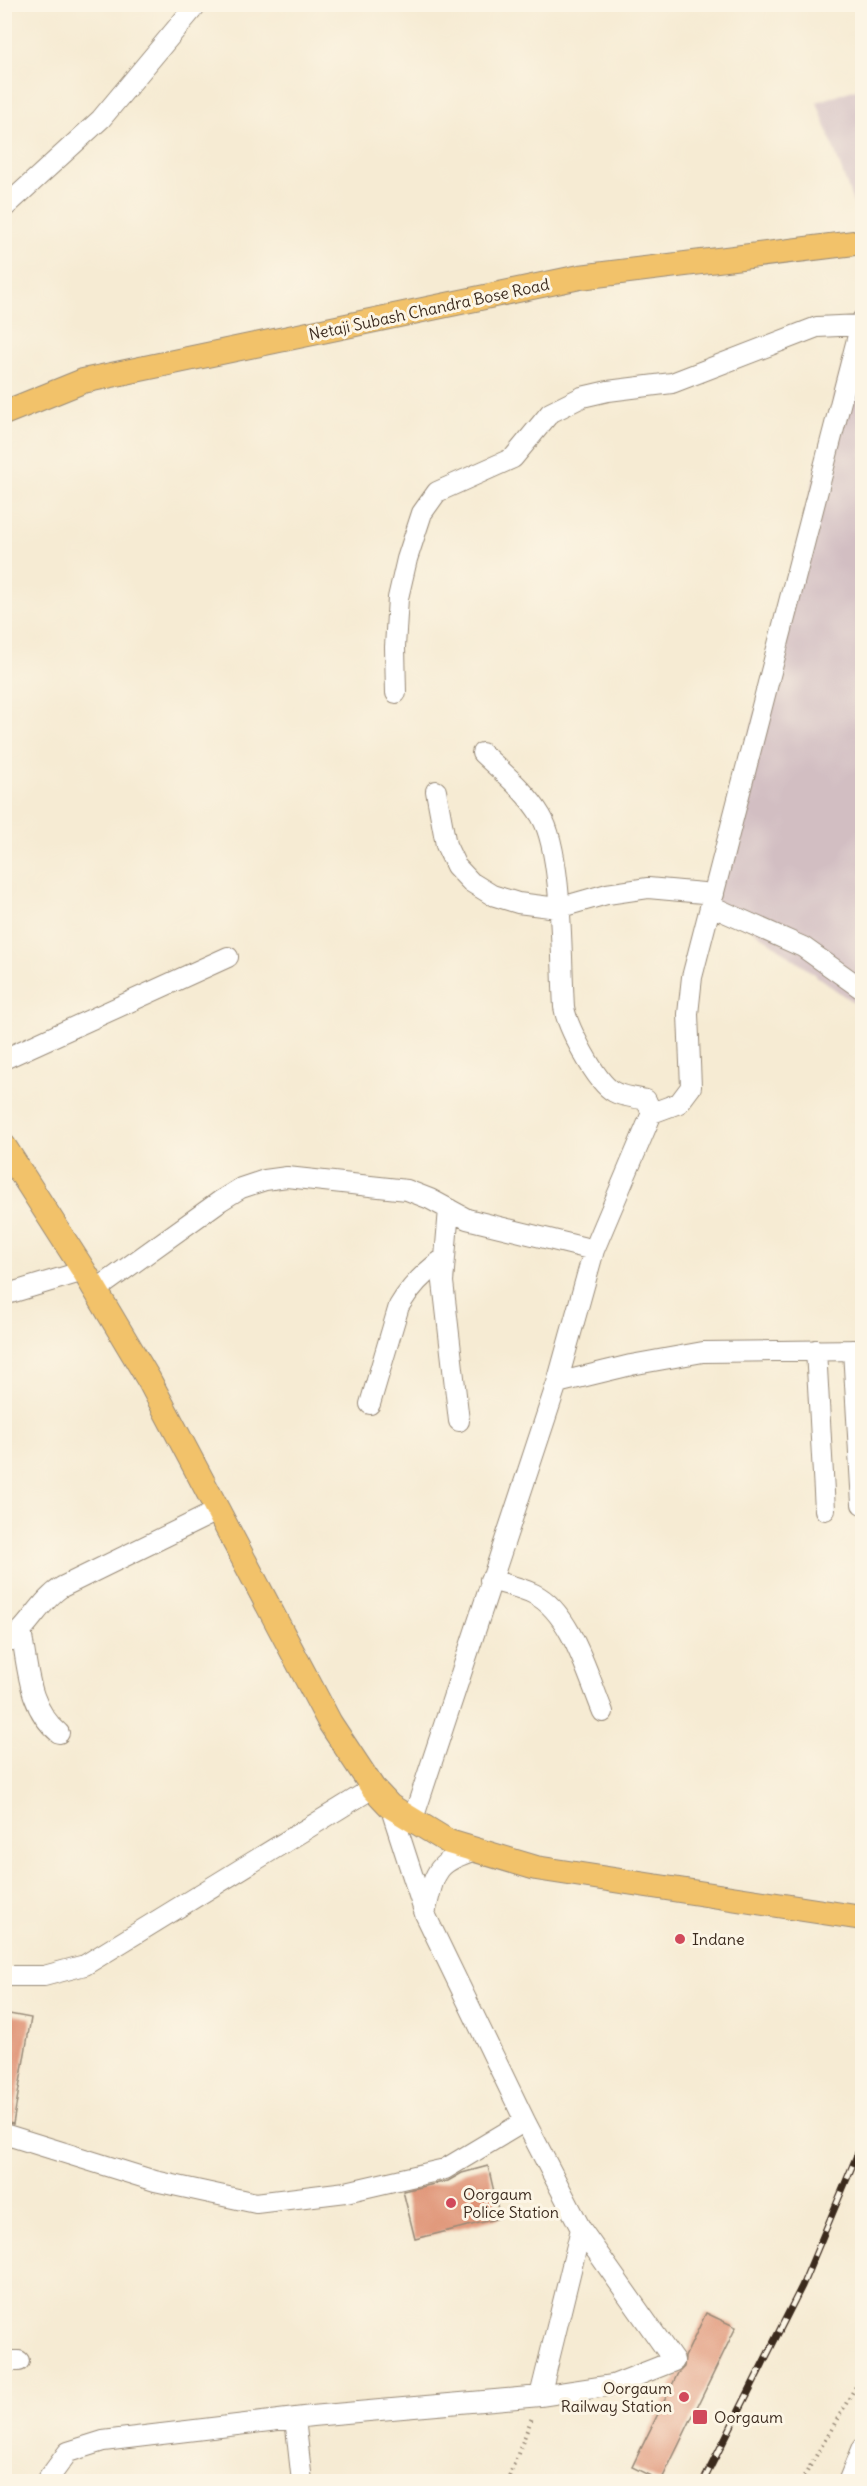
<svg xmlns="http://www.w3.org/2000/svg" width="867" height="2486" font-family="Delius,sans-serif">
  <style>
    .industrial { fill: #d2bec2 }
    .building { fill: #de8e6f }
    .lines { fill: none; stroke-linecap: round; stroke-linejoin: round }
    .minor-casing { stroke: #988a78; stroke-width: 22 }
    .major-casing { stroke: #988a78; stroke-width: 26 }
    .path { stroke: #988a78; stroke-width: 4; stroke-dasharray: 1.5 4.5; stroke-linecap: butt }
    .minor { stroke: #fff; stroke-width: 20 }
    .major { stroke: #f2c26a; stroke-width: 24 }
    .rail-casing { stroke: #3b2a1e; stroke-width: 7 }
    .rail { stroke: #fcf5e5; stroke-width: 4.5; stroke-dasharray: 14; stroke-linecap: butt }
    .poi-dot { fill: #d1495b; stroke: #fcf5e5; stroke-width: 2 }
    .labels { text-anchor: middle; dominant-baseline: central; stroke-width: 6; stroke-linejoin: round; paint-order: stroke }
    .street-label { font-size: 16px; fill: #3b2a1e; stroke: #fcf5e5 }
    .poi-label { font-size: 16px; fill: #3b2a1e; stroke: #fcf5e5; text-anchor: start }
  </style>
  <rect width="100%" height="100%" fill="#fcf5e5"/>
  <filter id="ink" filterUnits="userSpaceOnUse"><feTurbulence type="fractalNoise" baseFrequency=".0167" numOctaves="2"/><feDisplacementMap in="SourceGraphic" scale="12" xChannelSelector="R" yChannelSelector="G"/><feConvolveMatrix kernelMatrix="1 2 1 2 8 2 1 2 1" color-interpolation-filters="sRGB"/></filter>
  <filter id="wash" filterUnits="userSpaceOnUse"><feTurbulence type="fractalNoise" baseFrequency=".008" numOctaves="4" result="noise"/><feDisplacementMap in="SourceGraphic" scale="24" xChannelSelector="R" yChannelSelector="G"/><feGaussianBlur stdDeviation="1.35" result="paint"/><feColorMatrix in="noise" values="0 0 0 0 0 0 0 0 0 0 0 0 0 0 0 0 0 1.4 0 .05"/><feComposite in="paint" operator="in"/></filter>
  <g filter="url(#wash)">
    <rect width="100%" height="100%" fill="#f6ebd3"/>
    <path class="industrial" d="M862,87V227L817,102Z
      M862,286V1009L709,898Z"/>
    <g id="blocks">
      <path class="building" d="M4,2013L31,2018L13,2124L4,2122Z
        M488,2166L500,2218L415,2239L403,2191L448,2181L462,2173Z
        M706,2313L736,2327L661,2481L632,2467L678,2373L684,2367L685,2357Z"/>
    </g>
  </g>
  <g filter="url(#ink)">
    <use href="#blocks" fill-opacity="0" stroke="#988a78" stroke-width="1.5"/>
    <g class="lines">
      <defs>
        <path id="minor" d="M4,208L101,119L197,4
          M396,693L395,647L398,598L407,559L422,513L437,492L513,458L550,413L582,397L608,391L672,383L817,327L861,325
          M436,791L446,845L456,866L471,882L492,895L518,903L558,908L607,894L648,888L714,894
          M711,906L803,947L862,989
          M4,1059L228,957
          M652,1113L679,1103L691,1087L688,1014L692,977L862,320
          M449,1209L443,1282L459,1421
          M96,1290L220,1201L241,1188L265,1180L287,1177L407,1190L430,1199L467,1219L594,1250
          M4,1295L84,1271
          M816,1350L825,1510
          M853,1350L862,1504
          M557,1383L631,1365L703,1352L862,1350
          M370,1404L399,1306C410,1287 425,1272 443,1259
          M490,1580C504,1584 520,1587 534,1594C571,1612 588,1676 603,1712
          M21,1631C28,1667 28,1708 59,1733
          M4,1643C27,1633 38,1602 62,1587L217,1511
          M412,1822L557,1383L594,1250L652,1113L646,1100C635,1097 623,1097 614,1092C596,1083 567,1026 564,1007C561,961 563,852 541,816C526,791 503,773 482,753
          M425,1914C435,1873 433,1863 476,1850
          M4,1976H44L85,1965L373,1788
          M4,2134L155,2181L256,2203L346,2192L445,2169L525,2121
          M4,2361H19
          M540,2396L581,2229
          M295,2418L302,2482
          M46,2482L68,2452L103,2441L312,2416L540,2396L613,2385L674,2361L581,2229L525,2121L425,1914L390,1806
          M848,2482L862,2448"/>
        <path id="major" d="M4,413L83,381L580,277L862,242
          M4,1146L84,1271L149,1380L330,1723L373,1788L390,1806L449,1842L536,1868L862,1918"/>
      </defs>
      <use href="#minor" class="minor-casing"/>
      <use href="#major" class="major-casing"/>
      <path class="path" d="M507,2482L533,2415
        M801,2482L862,2376"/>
      <use href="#minor" class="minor"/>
      <use href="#major" class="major"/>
      <defs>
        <path id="rail" d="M703,2482L802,2286L862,2143"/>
      </defs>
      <use href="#rail" class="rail-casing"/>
      <use href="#rail" class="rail"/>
    </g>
  </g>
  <g class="poi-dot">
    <circle cx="680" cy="1939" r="6"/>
    <circle cx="451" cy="2203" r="6"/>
    <circle cx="684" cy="2397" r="6"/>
    <rect x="692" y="2409" width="16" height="16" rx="3"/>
  </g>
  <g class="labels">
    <g class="street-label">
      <text transform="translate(429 309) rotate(-12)">Netaji Subash Chandra Bose Road</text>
    </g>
    <g class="poi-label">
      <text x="692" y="1939">Indane</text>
      <text x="463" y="2194">Oorgaum<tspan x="463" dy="18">Police Station</tspan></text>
      <text x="672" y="2388" text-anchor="end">Oorgaum<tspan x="672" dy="18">Railway Station</tspan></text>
      <text x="714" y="2417">Oorgaum</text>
    </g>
  </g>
  <rect width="867" height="2486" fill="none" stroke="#fcf5e5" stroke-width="24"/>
</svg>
